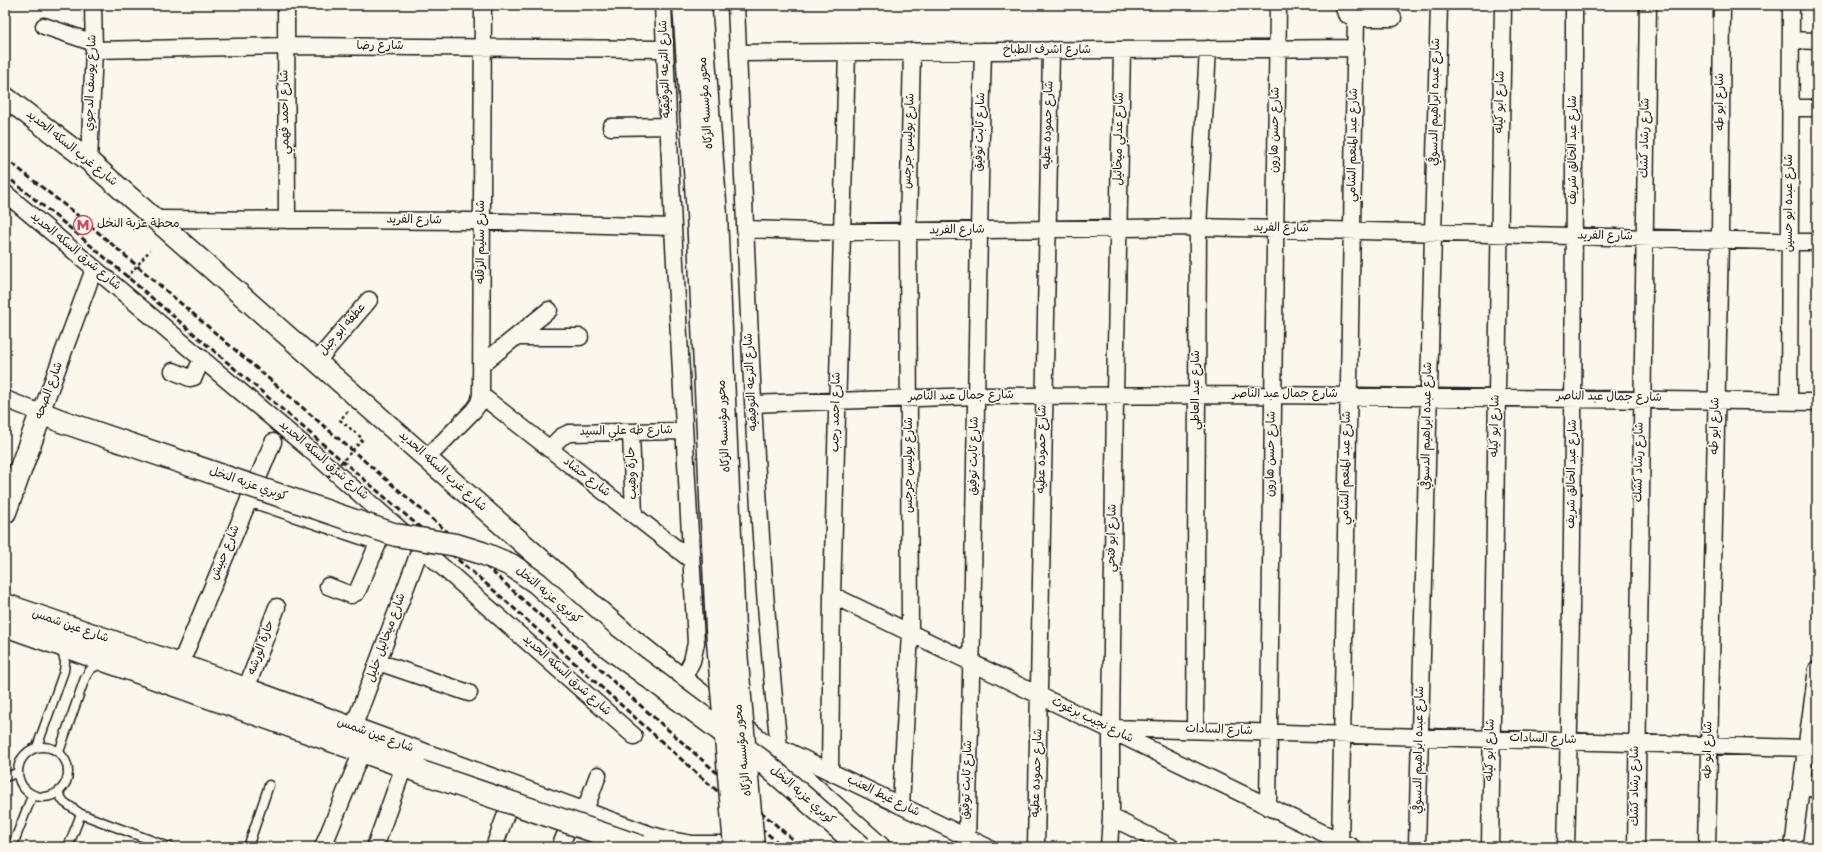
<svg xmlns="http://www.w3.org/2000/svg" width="1822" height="852" font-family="'Gochi Hand','Playpen Sans Arabic',sans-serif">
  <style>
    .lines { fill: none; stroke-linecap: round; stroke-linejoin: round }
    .service-casing { stroke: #1c1c1c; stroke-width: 11 }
    .minor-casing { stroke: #1c1c1c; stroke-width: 19 }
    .tertiary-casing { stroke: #1c1c1c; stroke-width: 23 }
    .secondary-casing { stroke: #1c1c1c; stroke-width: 25 }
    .path { stroke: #1c1c1c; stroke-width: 2.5; stroke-dasharray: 3 3; stroke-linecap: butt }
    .service { stroke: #fbf7ec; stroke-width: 8 }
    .minor { stroke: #fbf7ec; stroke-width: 16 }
    .tertiary { stroke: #fbf7ec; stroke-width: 20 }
    .secondary { stroke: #fbf7ec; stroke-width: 22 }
    .rail { stroke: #1c1c1c; stroke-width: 3; stroke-dasharray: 6 3; stroke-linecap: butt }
    .secondary-bridge-casing { stroke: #1c1c1c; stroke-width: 25; stroke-linecap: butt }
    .path-bridge { stroke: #1c1c1c; stroke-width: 2.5; stroke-dasharray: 3 3; stroke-linecap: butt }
    .secondary-bridge { stroke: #fbf7ec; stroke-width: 22 }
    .labels { text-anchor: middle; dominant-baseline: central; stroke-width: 3; stroke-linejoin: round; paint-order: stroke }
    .street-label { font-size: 12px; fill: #1c1c1c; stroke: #fbf7ec }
    .poi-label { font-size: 12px; fill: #1c1c1c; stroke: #fbf7ec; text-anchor: start }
  </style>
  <rect width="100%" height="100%" fill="#fbf7ec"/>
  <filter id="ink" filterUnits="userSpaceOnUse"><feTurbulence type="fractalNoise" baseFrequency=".025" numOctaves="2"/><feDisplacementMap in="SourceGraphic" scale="8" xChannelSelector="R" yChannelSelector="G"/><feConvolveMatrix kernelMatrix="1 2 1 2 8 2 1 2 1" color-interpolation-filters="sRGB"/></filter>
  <g filter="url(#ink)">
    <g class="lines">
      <defs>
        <path id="service" d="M18 772a25 25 0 1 1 50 0a25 25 0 1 1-50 0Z
          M37,747L64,671L65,662L61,648
          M59,752L85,678L90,670L102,662
          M5,777L17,773
          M58,793L64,802L81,814L169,847
          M12,847L32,796
          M68,847L81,814
          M248,847L269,785"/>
        <path id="minor" d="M286,5L287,220
          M663,5L673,227L696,643L692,661L682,681
          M736,5C747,256 753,508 780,757
          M1343,5L1346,14L1356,18H1393
          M44,26L94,43
          M1791,40L1817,41
          M94,50L286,46L665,49
          M738,53L1356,48
          M1790,108H1817
          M611,127L669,126
          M89,161L94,50L93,5
          M5,193L310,450L634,736
          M155,219L468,221L673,227
          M745,229L841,232L1198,227L1817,242
          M516,337H580
          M317,361L369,300
          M481,365L549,310
          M173,371L190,378L194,377L202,358
          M481,395L691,560
          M5,399L41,413L94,269
          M1789,401L1791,5
          M753,404L975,396L1273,395L1817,402
          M631,432L634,515
          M549,449L561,437L569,433L684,431
          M427,458L474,410L479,403L481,395L483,5
          M249,498L379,542
          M328,586L351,595L357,592L383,532
          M832,595L1352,847
          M378,662L469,693
          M180,665L273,442
          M246,689L277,607
          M353,728L421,547
          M1111,728L1806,748
          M1195,730L1198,227L1208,49
          M779,747L987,847
          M830,772L832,595L847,52
          M1801,787L1817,789
          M901,806L910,632L908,231L912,51
          M1268,807L1278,5
          M584,813L598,775
          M1111,817L1171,847
          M967,837C975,575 976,313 983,51
          M323,847L362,751
          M375,847L404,766
          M494,847L514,792
          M560,847L570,823
          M1036,847C1043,582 1044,316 1051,50
          M1109,847L1111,817V730L1115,395L1122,50
          M1340,847L1356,18
          M1417,847L1439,5
          M1490,847L1503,5
          M1566,847C1574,566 1574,286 1574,5
          M1636,847L1648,5
          M1707,847L1720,240L1722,5
          M1793,847L1817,669"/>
        <path id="tertiary" d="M5,97L89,161L627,635L780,757L880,847"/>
        <path id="secondary" d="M5,512L41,413L61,421
          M5,605L180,665L648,837L670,843L692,847H750
          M5,625L421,772"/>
      </defs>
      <use href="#service" class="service-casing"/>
      <use href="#minor" class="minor-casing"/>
      <use href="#tertiary" class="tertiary-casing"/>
      <use href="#secondary" class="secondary-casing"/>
      <path class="path" d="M348,411L340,420L363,439"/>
      <use href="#service" class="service"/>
      <use href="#minor" class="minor"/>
      <use href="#tertiary" class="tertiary"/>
      <use href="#secondary" class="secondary"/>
      <path class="rail" d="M5,158L86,222L458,541L624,691L801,847
        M5,175L75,232L498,594L701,777L783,847"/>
      <defs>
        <path id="secondary-bridge" d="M684,5L698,215L717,629L735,847
          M700,5L716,215L734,628L753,847
          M61,421L396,535L456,545L482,553L511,565L537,583L602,642L762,761L861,847
          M421,772L641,847"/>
      </defs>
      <use href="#secondary-bridge" class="secondary-bridge-casing"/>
      <path class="path-bridge" d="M127,278L150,250
        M328,477L363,439"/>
      <use href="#secondary-bridge" class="secondary-bridge"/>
    </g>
  </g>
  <defs>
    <symbol id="metro-ring" viewBox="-11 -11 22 22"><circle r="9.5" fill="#fbf7ec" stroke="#d1495b" stroke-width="1.5"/><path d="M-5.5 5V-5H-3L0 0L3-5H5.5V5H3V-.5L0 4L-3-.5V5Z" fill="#d1495b"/></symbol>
  </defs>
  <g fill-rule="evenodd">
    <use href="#metro-ring" x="72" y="214" width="22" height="22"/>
  </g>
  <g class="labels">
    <g class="street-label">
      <text x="380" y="47">شارع رضا</text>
      <text x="1047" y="51">شارع اشرف الطباخ</text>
      <text transform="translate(666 69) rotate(-92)">شارع الترعه التوفيقيه</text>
      <text transform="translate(92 83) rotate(-88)">شارع يوسف الدجوي</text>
      <text transform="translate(1436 102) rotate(-89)">شارع عبده ابراهيم الدسوقي</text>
      <text transform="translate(1501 102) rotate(-89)">شارع ابو كيله</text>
      <text transform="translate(1721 102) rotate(-90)">شارع ابو طه</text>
      <text transform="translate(707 103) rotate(-94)">محور مؤسسه الزكاه</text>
      <text transform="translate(286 112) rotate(-91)">شارع احمد فهمي</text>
      <text transform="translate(1049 125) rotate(-88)">شارع حموده عطيه</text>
      <text transform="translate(1276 130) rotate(-89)">شارع حسن هارون</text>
      <text transform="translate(981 132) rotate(-88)">شارع ثابت توفيق</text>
      <text transform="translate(1646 138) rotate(-89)">شارع رشاد كشك</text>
      <text transform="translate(1120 139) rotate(-89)">شارع عدلي ميخائيل</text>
      <text transform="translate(910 141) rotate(-88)">شارع بوليس جرجس</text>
      <text transform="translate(1354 145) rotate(-89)">شارع عبد المنعم الشامي</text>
      <text transform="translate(71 149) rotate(39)">شارع غرب السكه الحديد</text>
      <text transform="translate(1574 150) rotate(-90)">شارع عبد الخالق شريف</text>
      <text transform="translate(1790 203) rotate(-90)">شارع عبده ابو حسين</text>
      <text transform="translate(414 221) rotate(1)">شارع الفريد</text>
      <text transform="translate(1281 229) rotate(1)">شارع الفريد</text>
      <text transform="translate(957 231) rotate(-1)">شارع الفريد</text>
      <text transform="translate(1605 237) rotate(1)">شارع الفريد</text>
      <text transform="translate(482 242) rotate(-90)">شارع سليم الزقله</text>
      <text transform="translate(75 252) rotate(40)">شارع شرق السكه الحديد</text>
      <text transform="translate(343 330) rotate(-49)">عطفه ابو جبل</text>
      <text transform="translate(752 382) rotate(-93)">شارع الترعه التوفيقيه</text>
      <text transform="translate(1197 390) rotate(-90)">شارع عبد العاطي</text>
      <text transform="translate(50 391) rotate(-70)">شارع الصحه</text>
      <text x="1285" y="395">شارع جمال عبد الناصر</text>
      <text transform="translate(961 397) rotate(-1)">شارع جمال عبد الناصر</text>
      <text transform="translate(1609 398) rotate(1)">شارع جمال عبد الناصر</text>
      <text transform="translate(837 412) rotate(-89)">شارع احمد رجب</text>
      <text transform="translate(725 426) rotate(-93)">محور مؤسسه الزكاه</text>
      <text transform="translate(1428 426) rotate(-89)">شارع عبده ابراهيم الدسوقي</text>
      <text transform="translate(1496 426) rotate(-89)">شارع ابو كيله</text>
      <text transform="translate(1716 426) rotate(-89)">شارع ابو طه</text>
      <text transform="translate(626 432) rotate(-1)">شارع طه علي السيد</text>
      <text transform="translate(1043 449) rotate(-89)">شارع حموده عطيه</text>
      <text transform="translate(1272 454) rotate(-89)">شارع حسن هارون</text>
      <text transform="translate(975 456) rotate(-89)">شارع ثابت توفيق</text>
      <text transform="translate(323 461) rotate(41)">شارع شرق السكه الحديد</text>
      <text transform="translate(1640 462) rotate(-89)">شارع رشاد كشك</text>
      <text transform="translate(910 465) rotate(-90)">شارع بوليس جرجس</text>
      <text transform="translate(1347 468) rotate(-89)">شارع عبد المنعم الشامي</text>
      <text transform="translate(442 472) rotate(42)">شارع غرب السكه الحديد</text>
      <text transform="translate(633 473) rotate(-92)">حارة وهيب</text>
      <text transform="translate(1573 474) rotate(-89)">شارع عبد الخالق شريف</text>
      <text transform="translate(586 478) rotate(38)">شارع حشاد</text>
      <text transform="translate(248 485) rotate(19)">كوبري عزبه النخل</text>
      <text transform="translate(1113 538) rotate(-89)">شارع ابو فتحي</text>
      <text transform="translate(226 553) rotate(-67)">شارع حبيش</text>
      <text transform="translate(548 596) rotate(40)">كوبري عزبه النخل</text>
      <text transform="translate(70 627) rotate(19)">شارع عين شمس</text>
      <text transform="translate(387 638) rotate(-70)">شارع ميخائيل خليل</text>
      <text transform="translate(262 648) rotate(-70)">حارة الورشه</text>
      <text transform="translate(566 676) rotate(42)">شارع شرق السكه الحديد</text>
      <text transform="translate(1092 721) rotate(26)">شارع نجيب برغوث</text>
      <text transform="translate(1219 731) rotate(2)">شارع السادات</text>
      <text transform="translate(375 736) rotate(20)">شارع عين شمس</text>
      <text transform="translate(1543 740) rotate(2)">شارع السادات</text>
      <text transform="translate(744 750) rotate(-96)">محور مؤسسه الزكاه</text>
      <text transform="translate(1420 750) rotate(-89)">شارع عبده ابراهيم الدسوقي</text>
      <text transform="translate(1491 750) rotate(-89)">شارع ابو كيله</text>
      <text transform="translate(1709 750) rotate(-89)">شارع ابو طه</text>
      <text transform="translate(1038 773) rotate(-88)">شارع حموده عطيه</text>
      <text transform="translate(968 780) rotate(-88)">شارع ثابت توفيق</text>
      <text transform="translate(1636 786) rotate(-90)">شارع رشاد كشك</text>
      <text transform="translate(802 796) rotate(41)">كوبري عزبه النخل</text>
      <text transform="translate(883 797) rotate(26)">شارع غيط العنب</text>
    </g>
    <g class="poi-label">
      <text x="97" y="225">محطة عزبة النخل</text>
    </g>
  </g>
  <rect width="1822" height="852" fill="none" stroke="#fbf7ec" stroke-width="20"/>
  <rect x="10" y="10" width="1802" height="832" fill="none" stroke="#1c1c1c" stroke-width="1.5" filter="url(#ink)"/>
</svg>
